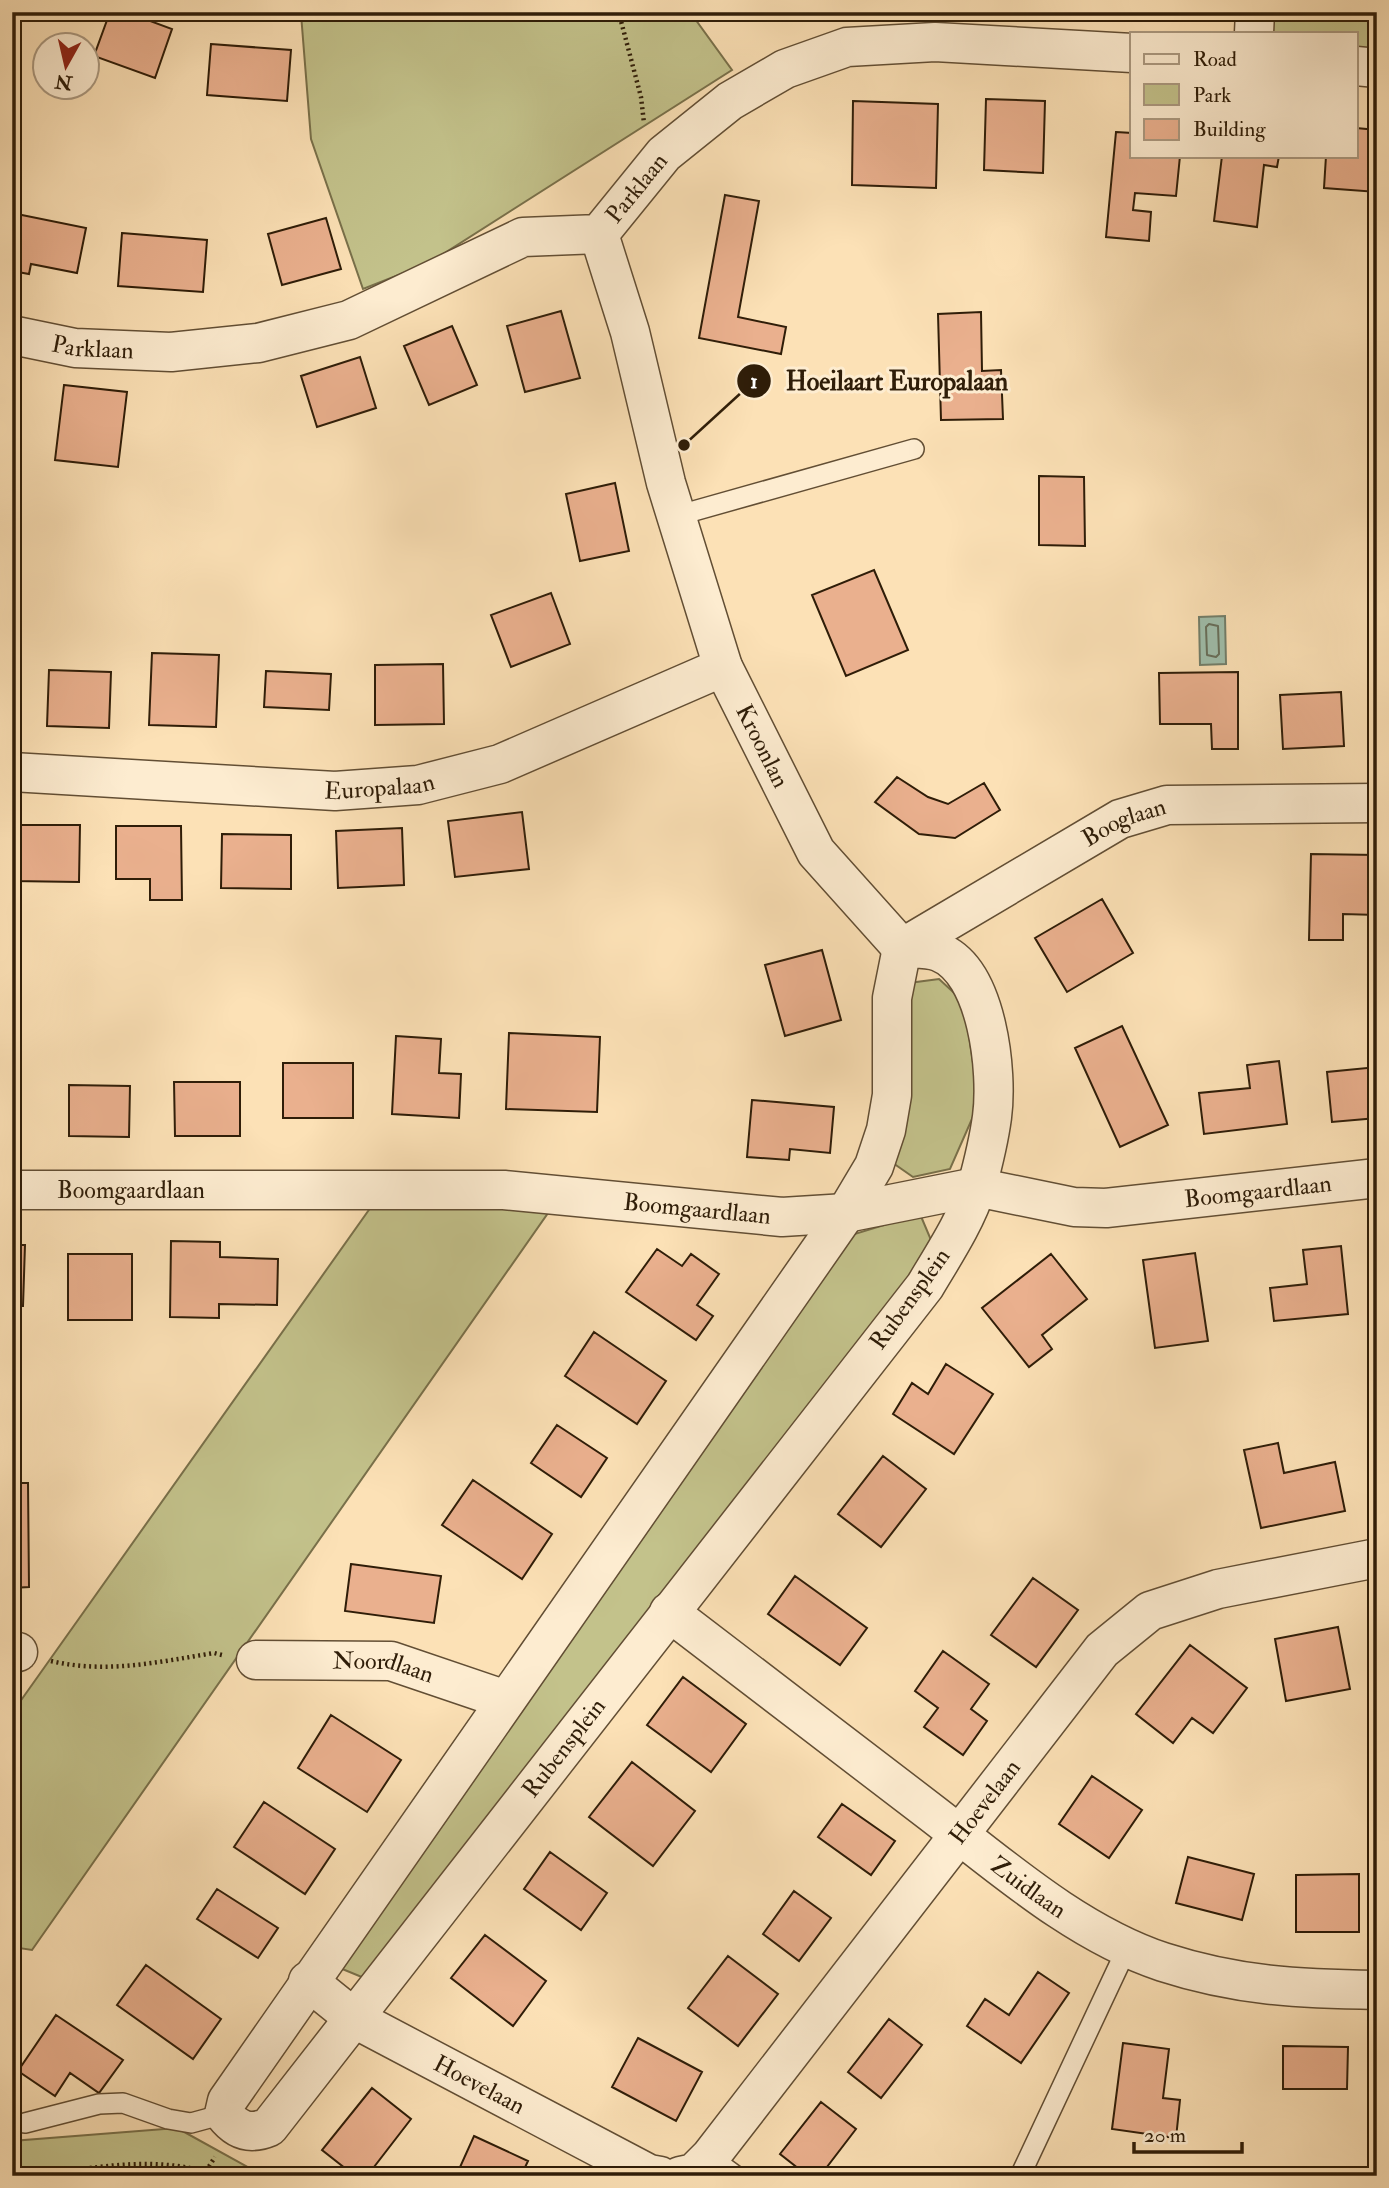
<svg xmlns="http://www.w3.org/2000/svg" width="1389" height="2188" font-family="'IM FELL Double Pica',serif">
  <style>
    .green { fill: #c3c28b; stroke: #79704a; stroke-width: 2 }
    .water { fill: #9fbeab; stroke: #727e6a; stroke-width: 2 }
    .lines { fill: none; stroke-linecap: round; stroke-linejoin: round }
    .shore { stroke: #676e5a; stroke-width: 2 }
    .building { fill: #eab08e; stroke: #2f1d08; stroke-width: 2 }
    .service-casing { stroke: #624e34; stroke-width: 22 }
    .minor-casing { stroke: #624e34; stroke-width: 41 }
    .path { stroke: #2f1d08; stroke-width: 4.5; stroke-dasharray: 2 3.5; stroke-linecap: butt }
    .service { stroke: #fdecd0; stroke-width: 19 }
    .minor { stroke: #fdecd0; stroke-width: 38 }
    .labels { text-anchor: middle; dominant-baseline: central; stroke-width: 6; stroke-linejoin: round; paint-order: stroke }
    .street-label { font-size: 24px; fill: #2f1d08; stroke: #fdecd0 }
    .leader { fill: none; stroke: #2f1d08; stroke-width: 2.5 }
    .callout-dot { fill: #2f1d08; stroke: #fdecd0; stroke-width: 2.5 }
    .mark-label { font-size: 21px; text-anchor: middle; font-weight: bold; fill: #fff }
    .callout-label { font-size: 26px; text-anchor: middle; font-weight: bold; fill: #2f1d08; stroke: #fdecd0; stroke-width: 6; stroke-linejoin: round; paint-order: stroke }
  </style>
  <rect width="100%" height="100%" fill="#fce1b6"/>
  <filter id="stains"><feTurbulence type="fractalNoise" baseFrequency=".00286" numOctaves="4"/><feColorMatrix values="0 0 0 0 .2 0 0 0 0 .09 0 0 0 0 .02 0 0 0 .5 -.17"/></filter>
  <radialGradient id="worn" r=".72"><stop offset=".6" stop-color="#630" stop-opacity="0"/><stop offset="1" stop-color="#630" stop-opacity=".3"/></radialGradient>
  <path class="green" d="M319,12H690L732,70L429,263L363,289L311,139L301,14Z
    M1274,12H1377V53L1356,51V33H1272Z
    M939,979L964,1002L979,1103L950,1169L913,1177L893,1163L909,983Z
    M462,1205L548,1213L32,1950L12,1947V1713L371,1207Z
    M920,1214L934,1247L369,1980L335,1966L848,1236Z
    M177,2128L264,2176H12V2141Z"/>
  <path class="water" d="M1225,616L1226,664L1200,665L1199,617Z"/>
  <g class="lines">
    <path class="shore" d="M1209,624L1218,626L1219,654L1216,657L1207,655L1206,627Z"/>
  </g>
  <path class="building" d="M110,12H126L172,29L155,78L94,56Z
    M211,44L291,50L287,101L207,95Z
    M986,99L1045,101L1043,173L984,170Z
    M853,101L938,104L936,188L852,185Z
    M1356,128L1377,130V192L1324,188L1326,156H1356Z
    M1116,132L1132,133V156H1180L1176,196L1135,193L1133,210L1151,212L1149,241L1106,237Z
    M1222,156H1279L1277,167L1264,165L1257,227L1214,221Z
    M725,195L759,201L738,317L786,327L781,354L699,338Z
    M12,213L86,228L77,273L31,264L29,274L12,271Z
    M326,218L341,269L282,285L268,234Z
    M122,233L207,240L203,292L118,286Z
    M561,311L580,378L525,392L507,326Z
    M981,312L982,371L1001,370L1003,419L941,420L938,314Z
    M452,326L477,385L429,405L404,346Z
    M360,357L376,408L317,427L301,376Z
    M64,385L127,392L118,467L55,460Z
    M1039,476L1084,477L1085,546L1039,545Z
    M615,483L629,551L580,561L566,494Z
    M874,570L908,650L846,676L812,595Z
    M551,593L570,644L511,667L491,615Z
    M152,653L219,655L216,727L149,725Z
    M443,664L444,724L375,725V665Z
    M49,670L111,672L109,728L47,726Z
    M266,671L331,674L329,710L264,707Z
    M1238,672V749H1212L1211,724H1160L1159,673Z
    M1341,692L1344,746L1283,749L1280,695Z
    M897,777L928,797L948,804L984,783L1000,810L955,838L919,834L875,802Z
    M522,812L529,869L455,877L448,821Z
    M12,825H80L79,882L12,881Z
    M116,826H181L182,900H150V879H116Z
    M402,828L404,885L338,888L336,831Z
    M222,834L291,835V889L221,888Z
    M1311,854L1377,855V915L1343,914V940H1309Z
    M1102,899L1133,953L1067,992L1035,938Z
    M822,950L841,1020L785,1036L765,965Z
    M1122,1026L1168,1125L1120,1147L1075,1048Z
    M509,1033L600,1037L597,1112L506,1109Z
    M396,1036L441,1039L439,1073L461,1074L459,1118L392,1114Z
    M1279,1061L1287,1124L1204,1134L1199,1093L1250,1088L1247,1065Z
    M283,1063H353V1118H283Z
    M1377,1067V1118L1332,1122L1327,1072Z
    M174,1082H240V1136H175Z
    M69,1085L130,1086L129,1137L69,1136Z
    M752,1100L834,1107L830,1153L790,1149L789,1160L747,1157Z
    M171,1241L220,1242V1257L278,1259L277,1305L219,1304V1318L170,1317Z
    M12,1245H25L23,1306H12Z
    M1341,1246L1348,1314L1274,1321L1270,1288L1307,1284L1303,1250Z
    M657,1249L682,1266L691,1254L719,1274L697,1305L713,1316L696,1340L626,1292Z
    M1195,1253L1208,1341L1155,1348L1143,1260Z
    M68,1254H132V1320H68Z
    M1051,1254L1087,1299L1042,1335L1052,1349L1029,1367L982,1308Z
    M594,1332L666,1381L637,1424L565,1376Z
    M946,1364L993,1394L954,1454L893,1414L912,1383L928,1394Z
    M557,1425L607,1458L581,1497L531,1463Z
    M1278,1443L1284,1473L1335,1462L1345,1511L1261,1528L1244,1450Z
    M883,1456L926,1489L881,1547L838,1514Z
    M473,1480L552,1534L522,1579L442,1525Z
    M12,1483H28L29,1587L12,1588Z
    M351,1564L441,1576L434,1623L345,1611Z
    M795,1576L867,1628L840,1665L768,1614Z
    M1033,1578L1078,1610L1036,1667L991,1635Z
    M1338,1627L1350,1689L1286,1701L1275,1639Z
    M1190,1645L1247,1688L1213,1733L1192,1718L1173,1743L1136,1714Z
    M943,1651L989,1684L971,1709L987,1721L963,1755L924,1727L938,1708L915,1691Z
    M683,1677L746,1724L711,1772L647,1725Z
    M331,1715L401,1760L367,1812L298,1768Z
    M632,1762L695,1811L653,1866L589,1817Z
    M1092,1776L1142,1810L1109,1858L1059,1824Z
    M264,1802L335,1849L305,1894L234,1847Z
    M842,1804L895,1841L871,1875L818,1837Z
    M550,1852L607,1893L581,1930L524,1889Z
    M1188,1857L1254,1874L1242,1920L1176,1903Z
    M1359,1874V1932H1296V1875Z
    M217,1889L278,1928L258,1958L197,1919Z
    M794,1891L831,1918L799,1961L763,1934Z
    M485,1935L546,1981L513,2026L451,1978Z
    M728,1956L778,1994L738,2046L688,2008Z
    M146,1965L221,2019L193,2059L117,2005Z
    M1038,1972L1069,1993L1021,2063L967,2026L985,1999L1009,2015Z
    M56,2015L123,2060L99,2093L70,2073L55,2096L18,2071Z
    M889,2019L922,2045L881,2098L848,2072Z
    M638,2038L702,2072L676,2121L612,2087Z
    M1123,2043L1169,2049L1163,2098L1180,2100L1176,2138L1112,2129Z
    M1283,2046L1348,2047L1347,2089H1283Z
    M372,2088L411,2119L367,2176H355L322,2150Z
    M821,2102L856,2129L820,2176H808L780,2154Z
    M474,2136L528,2161L521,2176H456Z"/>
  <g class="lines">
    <defs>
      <path id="service" d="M676,516L914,449
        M25,2123L99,2104L123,2103L168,2119L191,2123L224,2114
        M710,2157L736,2176
        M1020,2176L1128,1946"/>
      <g id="minor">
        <path d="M1254,33L1255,12"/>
        <path d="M1356,66L1377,68"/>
        <path id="s1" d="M599,234L630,332L666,483L723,667L816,852L902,948"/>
        <path id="s2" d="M12,335L75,348L171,352L258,343L349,320L523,237L599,234L664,154L730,101L785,69L847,47L935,42L1132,53"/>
        <path id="s3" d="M12,772L335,791L418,785L500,764L723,667"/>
        <path d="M902,948C913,949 929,948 939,952C988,971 998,1073 992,1117C989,1139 983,1164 977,1186C966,1221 944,1254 925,1286L269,2127C250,2135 237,2131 224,2114L227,2101L846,1213L874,1166L886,1130L892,1095V998Z"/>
        <path id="s4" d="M902,948L1120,819L1167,805L1377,803"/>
        <path id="s5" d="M12,1190H504L782,1217L846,1213L976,1187L1074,1207L1106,1208L1377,1178"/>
        <path id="s6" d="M669,1612C757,1679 845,1747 933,1814C1003,1868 1078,1934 1163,1962C1237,1986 1300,1989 1377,1990"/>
        <path d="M12,1652H18"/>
        <path id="s7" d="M256,1660L391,1661L506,1700"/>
        <path id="s8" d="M308,1981L355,2019L649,2174L660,2176"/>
        <path id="s9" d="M680,2176L694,2173L710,2157L1102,1650L1150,1611L1218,1589L1377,1558"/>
      </g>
    </defs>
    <use href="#service" class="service-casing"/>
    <use href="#minor" class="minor-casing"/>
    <path class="path" d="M596,12L621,21L641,97L644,123
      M51,1661C107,1674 158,1662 214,1653L222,1655
      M206,2171L215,2157
      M41,2176C96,2166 164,2155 218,2176"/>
    <use href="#service" class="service"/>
    <use href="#minor" class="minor"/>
  </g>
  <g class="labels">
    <g class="street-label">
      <text stroke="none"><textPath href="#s2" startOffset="670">Parklaan</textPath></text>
      <text stroke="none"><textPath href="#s2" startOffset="82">Parklaan</textPath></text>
      <text stroke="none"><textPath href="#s1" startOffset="539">Kroonlan</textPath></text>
      <text stroke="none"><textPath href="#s3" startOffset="368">Europalaan</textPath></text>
      <text stroke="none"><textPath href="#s4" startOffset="256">Booglaan</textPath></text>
      <text stroke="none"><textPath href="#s5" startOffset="119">Boomgaardlaan</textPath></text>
      <text stroke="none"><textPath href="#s5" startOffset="1253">Boomgaardlaan</textPath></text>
      <text stroke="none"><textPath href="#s5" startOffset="686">Boomgaardlaan</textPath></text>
      <text transform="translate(910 1299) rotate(-54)">Rubensplein</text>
      <text stroke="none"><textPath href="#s7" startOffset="128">Noordlaan</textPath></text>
      <text transform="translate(564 1748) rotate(-52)">Rubensplein</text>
      <text stroke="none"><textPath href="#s9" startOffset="486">Hoevelaan</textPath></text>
      <text stroke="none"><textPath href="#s6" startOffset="453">Zuidlaan</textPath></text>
      <text stroke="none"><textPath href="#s8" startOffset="201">Hoevelaan</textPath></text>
    </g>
  </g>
  <path class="leader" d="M684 445L754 381"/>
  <g class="callout-dot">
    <circle cx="684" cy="445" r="7"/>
    <circle cx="754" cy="381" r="18"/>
  </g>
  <g class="mark-label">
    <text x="754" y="388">1</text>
  </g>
  <g class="callout-label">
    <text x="897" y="390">Hoeilaart Europalaan</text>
  </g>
  <rect width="1389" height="2188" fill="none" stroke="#fce1b6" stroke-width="42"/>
  <rect x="14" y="14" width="1361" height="2160" fill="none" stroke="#2f1d08" stroke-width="3.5"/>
  <rect x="21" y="21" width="1347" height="2146" fill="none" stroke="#2f1d08" stroke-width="2"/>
  <rect x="1130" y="32" width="228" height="126" fill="#fdecd0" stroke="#ab9980" stroke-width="2"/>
  <rect x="1144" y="54" width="35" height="10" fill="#fdecd0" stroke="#ab9980" stroke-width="2"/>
  <text x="1193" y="66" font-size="21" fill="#2f1d08">Road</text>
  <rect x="1144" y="84" width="35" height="21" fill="#c3c28b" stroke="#ab9980" stroke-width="2"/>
  <text x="1193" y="102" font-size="21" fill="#2f1d08">Park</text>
  <rect x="1144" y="119" width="35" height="21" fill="#eab08e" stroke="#ab9980" stroke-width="2"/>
  <text x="1193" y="136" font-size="21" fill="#2f1d08">Building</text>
  <g transform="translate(66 66) rotate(188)"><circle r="33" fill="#fdecd0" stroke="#ab9980" stroke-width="2"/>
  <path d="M0-5L12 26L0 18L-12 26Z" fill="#8f2418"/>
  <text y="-10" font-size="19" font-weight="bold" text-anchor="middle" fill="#2f1d08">N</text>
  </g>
  <path d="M1134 2142v10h108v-10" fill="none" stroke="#2f1d08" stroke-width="3.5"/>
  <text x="1144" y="2142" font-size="21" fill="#2f1d08" stroke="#fdecd0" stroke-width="5" paint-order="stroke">20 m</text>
  <rect width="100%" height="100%" filter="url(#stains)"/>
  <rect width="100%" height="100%" fill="url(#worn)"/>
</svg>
